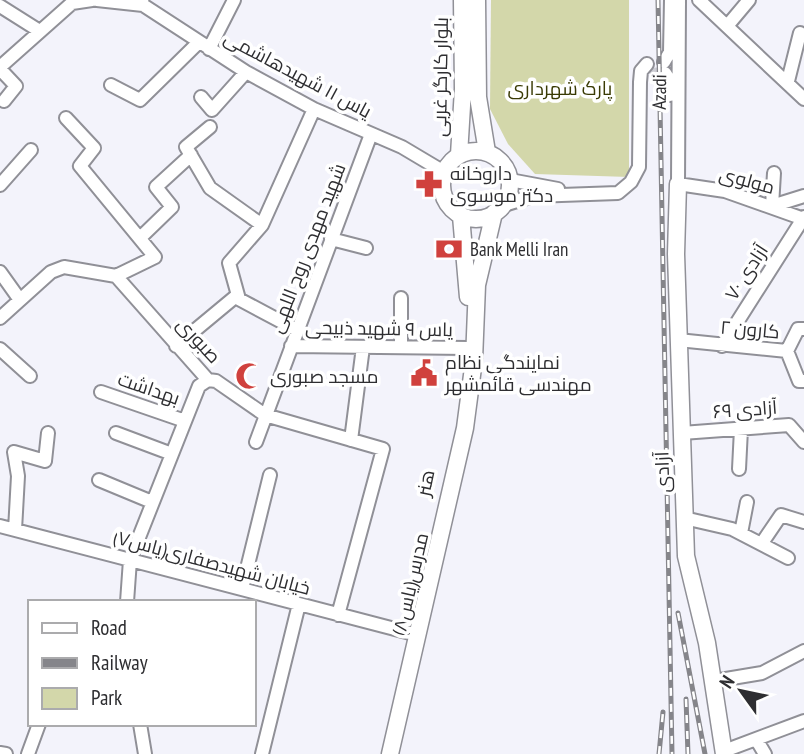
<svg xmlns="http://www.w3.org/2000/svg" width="804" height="754" font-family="'PT Sans Narrow',Cairo,sans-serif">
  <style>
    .green { fill: #d3d7aa }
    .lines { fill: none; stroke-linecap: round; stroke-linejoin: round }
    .minor-tunnel { stroke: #ccccd3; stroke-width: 12; stroke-dasharray: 12 6; stroke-linecap: butt }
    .minor-casing { stroke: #909097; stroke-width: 16 }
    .major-casing { stroke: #909097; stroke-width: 19 }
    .minor { stroke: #fff; stroke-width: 12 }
    .major { stroke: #fff; stroke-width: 16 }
    .rail-casing { stroke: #85858a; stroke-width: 5 }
    .rail { stroke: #fff; stroke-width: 2.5; stroke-dasharray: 8; stroke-linecap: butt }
    .labels { text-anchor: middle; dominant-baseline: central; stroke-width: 7; stroke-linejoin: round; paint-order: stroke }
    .street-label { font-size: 19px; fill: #2e2e31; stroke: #fff }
    .park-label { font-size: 19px; fill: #393a04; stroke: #fff }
    .poi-label { font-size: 19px; fill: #2e2e31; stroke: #fff; text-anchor: start }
  </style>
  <rect width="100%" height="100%" fill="#f3f3fb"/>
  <path class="green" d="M491,0H629V177L535,174L508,144L490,109Z"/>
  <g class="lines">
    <path class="minor-tunnel" d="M650,74L665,73"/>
    <defs>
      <path id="minor" d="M97,0L143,5
        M142,0L143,5L246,72L314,109L402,147L444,172
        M699,0L804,99
        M0,6L38,30
        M728,25L749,0
        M209,49L234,0
        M664,62L670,52L671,0
        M0,67L72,3L92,0
        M0,69L16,86L4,101
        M665,73L670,81V95
        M788,81L800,33
        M111,85L140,100L198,43
        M201,97L212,110L246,72
        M66,118L94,148L80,166L155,257L116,276
        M210,127L186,147L210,188L262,225
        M774,173L772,206L804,196
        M510,180L558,189
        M678,184L679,0
        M678,184L725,191L804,219
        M0,185L31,150
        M504,205L533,196L618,193L631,182L639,167L640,82L641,71L647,64
        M140,238L172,207L156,187L191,155
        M331,239L366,248
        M0,272L20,300
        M116,276L208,380L216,381L265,415L383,449L338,615
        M401,298V347
        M239,299L229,263L262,225L314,109
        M0,318L51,272L64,267L116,276
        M678,340L787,351L798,329H804
        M176,346L235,297L297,330
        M291,346L468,348
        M722,346L804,217
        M0,349L30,376
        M787,351L799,381H804
        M101,392L185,421
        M116,433L172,454
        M682,433L789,425L804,442
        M351,440L363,347
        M256,442L371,134
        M739,469L741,429
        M99,480L152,502
        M684,518L732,529L788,558
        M0,526L414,634
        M15,530L18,476L14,452L45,461L48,433
        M741,533L747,502
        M762,543L781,515L804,522
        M242,589L270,475
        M127,602L130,560L199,386L208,380
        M714,681L762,673L804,651
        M140,724L145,754
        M756,739L765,754
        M724,751L804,721
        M0,753L6,754
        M28,754L39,724
        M262,754L299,604"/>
      <path id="major" d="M477,0L478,97L487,152
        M442 185a34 34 0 1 1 68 0a34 34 0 1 1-68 0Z
        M459,155L463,89L462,0
        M678,184L676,254L686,556L707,643L724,754
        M461,216L468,297
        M390,754L465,428L474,360L477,285L494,213"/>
    </defs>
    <use href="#minor" class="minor-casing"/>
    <use href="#major" class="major-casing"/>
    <use href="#minor" class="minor"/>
    <use href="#major" class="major"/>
    <defs>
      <path id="rail" d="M658,0L672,754
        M678,613L705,754
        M686,699L688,754
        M659,754L663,712"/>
    </defs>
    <use href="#rail" class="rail-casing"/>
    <use href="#rail" class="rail"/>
  </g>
  <defs>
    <symbol id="pharmacy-bare" viewBox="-9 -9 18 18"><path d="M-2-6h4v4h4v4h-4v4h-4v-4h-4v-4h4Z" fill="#d0413d" stroke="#fff" stroke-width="2.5" paint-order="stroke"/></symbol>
    <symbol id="bank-bare" viewBox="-9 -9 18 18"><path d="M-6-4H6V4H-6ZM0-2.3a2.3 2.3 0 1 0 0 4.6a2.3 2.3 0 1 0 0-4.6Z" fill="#d0413d" stroke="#fff" stroke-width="2.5" paint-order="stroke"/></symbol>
    <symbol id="civic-bare" viewBox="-9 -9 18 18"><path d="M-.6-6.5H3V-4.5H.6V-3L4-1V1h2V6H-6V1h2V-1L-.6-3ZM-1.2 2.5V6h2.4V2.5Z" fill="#d0413d" stroke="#fff" stroke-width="2.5" paint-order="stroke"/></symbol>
    <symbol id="mosque-bare" viewBox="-9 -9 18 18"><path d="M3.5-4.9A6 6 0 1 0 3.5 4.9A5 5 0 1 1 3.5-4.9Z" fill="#d0413d" stroke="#fff" stroke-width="2.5" paint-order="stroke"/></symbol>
  </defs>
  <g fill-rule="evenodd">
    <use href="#pharmacy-bare" x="410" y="165" width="38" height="38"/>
    <use href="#bank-bare" x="430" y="230" width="38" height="38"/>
    <use href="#civic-bare" x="405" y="354" width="38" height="38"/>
    <use href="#mosque-bare" x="230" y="357" width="38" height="38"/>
  </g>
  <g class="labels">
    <g class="street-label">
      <text transform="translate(298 74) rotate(28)">یاس ۱۱ شهیدهاشمی</text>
      <text transform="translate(440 77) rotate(-89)">بلوار کارگر غربی</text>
      <text transform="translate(659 92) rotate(-89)">Azadi</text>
      <text transform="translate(747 180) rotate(15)">مولوی</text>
      <text transform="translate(307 248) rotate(-69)">شهید مهدی روح اللهی</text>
      <text transform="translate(746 272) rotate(-57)">آزادی ۷۰</text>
      <text transform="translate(379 328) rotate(1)">یاس ۹ شهید ذبیحی</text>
      <text transform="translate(750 329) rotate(5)">کارون ۲</text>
      <text transform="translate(199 340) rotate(47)">صبوری</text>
      <text transform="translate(149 388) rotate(19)">بهداشت</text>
      <text transform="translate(745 409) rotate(-4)">آزادی ۶۹</text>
      <text transform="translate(662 472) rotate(-92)">آزادی</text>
      <text transform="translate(425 483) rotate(-78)">هنر</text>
      <text transform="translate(212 562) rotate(15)">خیابان شهیدصفاری(یاس۷)</text>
      <text transform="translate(410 584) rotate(-77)">مدرس(یاس۸)</text>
    </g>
    <g class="park-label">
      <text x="560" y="88">پارک شهرداری</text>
    </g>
    <g class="poi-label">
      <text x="450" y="173">داروخانه<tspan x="450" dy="22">دکتر موسوی</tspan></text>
      <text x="470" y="249">Bank Melli Iran</text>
      <text x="445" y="362">نمایندگی نظام<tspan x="445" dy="22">مهندسی قائمشهر</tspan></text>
      <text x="270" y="376">مسجد صبوری</text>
    </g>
  </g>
  <rect x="28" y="600" width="228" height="126" fill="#ffffff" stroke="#ababad" stroke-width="2"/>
  <rect x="42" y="623" width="35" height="10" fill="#ffffff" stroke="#ababad" stroke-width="2"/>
  <text x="91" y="635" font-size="21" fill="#2e2e31">Road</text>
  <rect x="42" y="658" width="35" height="10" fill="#85858a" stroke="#ababad" stroke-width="2"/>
  <text x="91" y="670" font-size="21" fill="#2e2e31">Railway</text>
  <rect x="42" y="688" width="35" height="21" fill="#d3d7aa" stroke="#ababad" stroke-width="2"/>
  <text x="91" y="705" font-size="21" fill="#2e2e31">Park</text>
  <g transform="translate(741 691) rotate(303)" stroke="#ffffff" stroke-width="5" paint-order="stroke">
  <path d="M0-5L12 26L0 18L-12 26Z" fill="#2e2e31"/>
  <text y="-10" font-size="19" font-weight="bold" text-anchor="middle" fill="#2e2e31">N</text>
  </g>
</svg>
